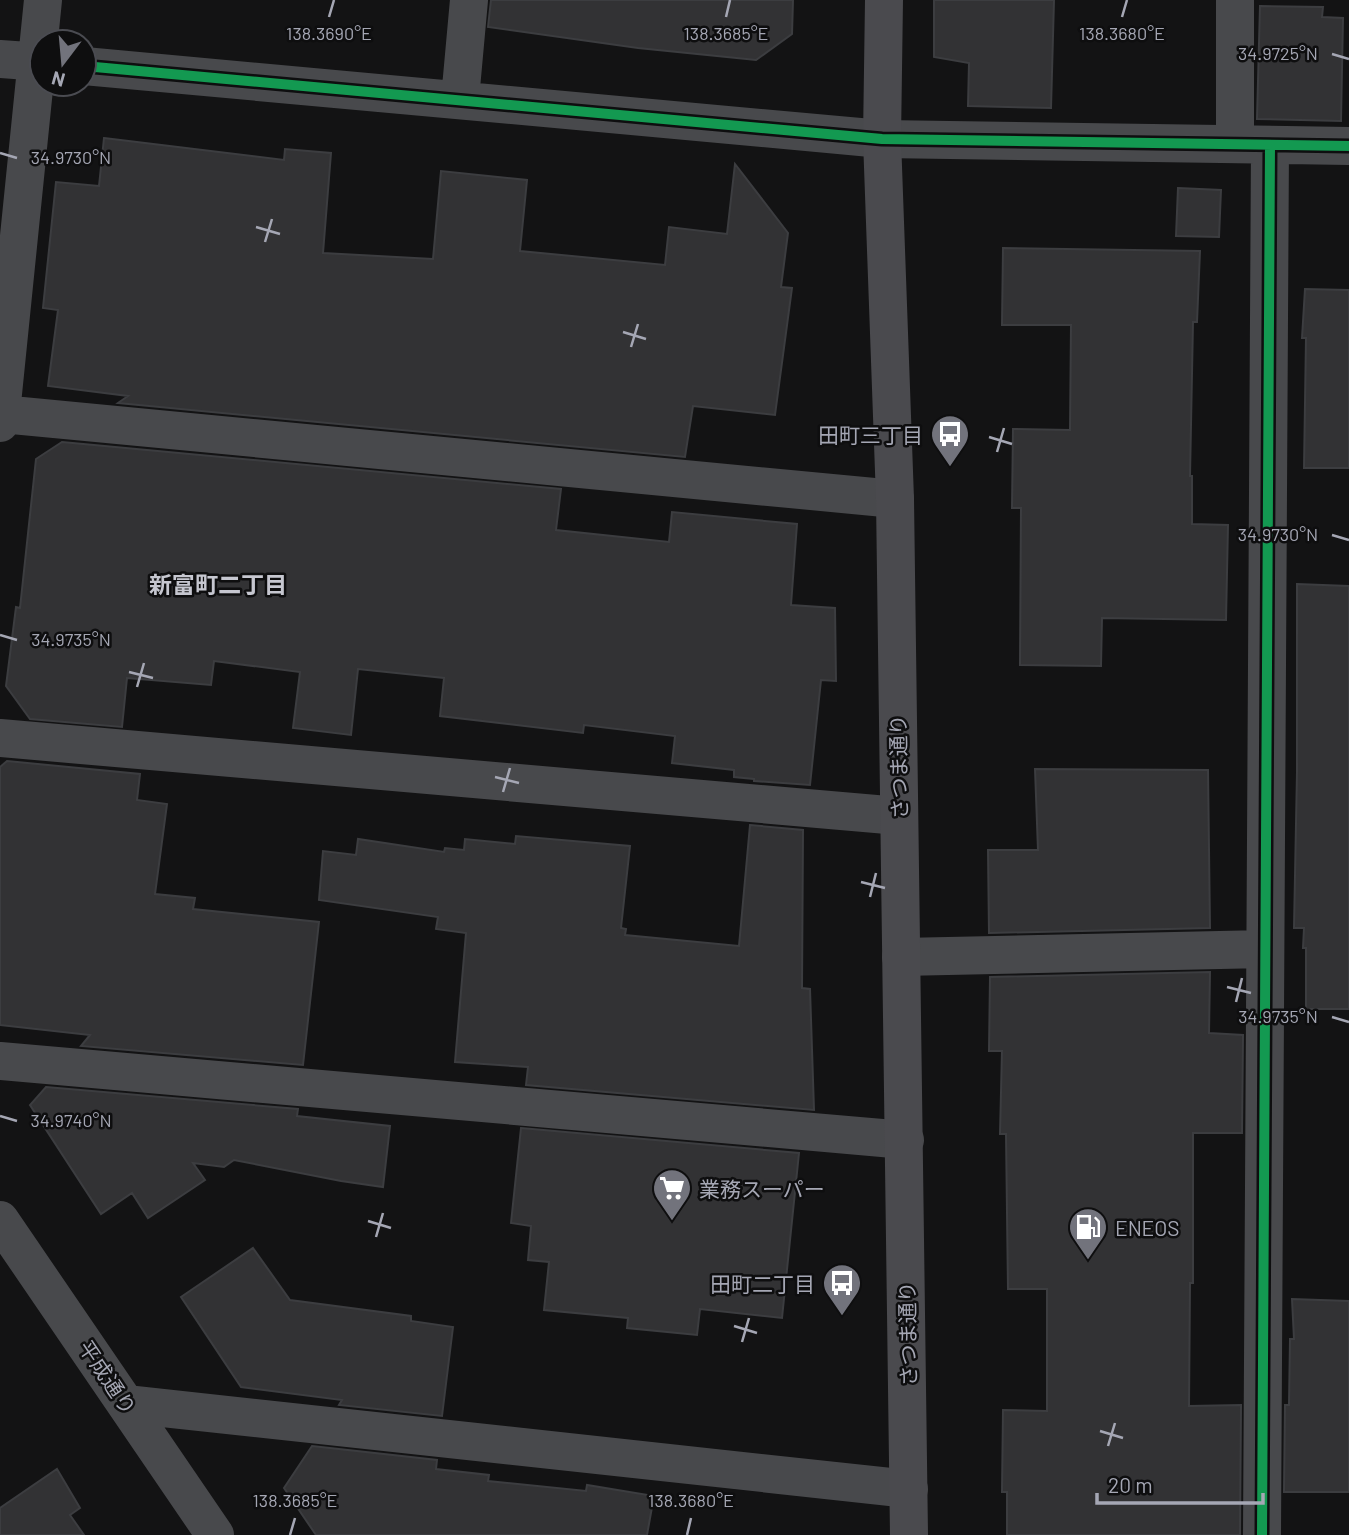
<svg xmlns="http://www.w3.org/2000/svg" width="1349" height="1535" font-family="Barlow,'Noto Sans JP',sans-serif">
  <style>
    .building { fill: #323234; stroke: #3c3d40; stroke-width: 2 }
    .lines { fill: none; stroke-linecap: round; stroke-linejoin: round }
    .minor { stroke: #48494c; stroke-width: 38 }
    .major { stroke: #4a4a4e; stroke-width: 38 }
    .cycleway-casing { stroke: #0e0e0f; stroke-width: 15 }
    .cycleway { stroke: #139951; stroke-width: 10 }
    .ticks { fill: none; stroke: #a5a7b4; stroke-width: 2.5 }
    .labels { text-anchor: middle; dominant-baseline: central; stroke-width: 5; stroke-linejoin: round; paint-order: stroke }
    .poi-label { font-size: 21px; fill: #a5a7b4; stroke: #0e0e0f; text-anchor: end }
    .street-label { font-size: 21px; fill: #a5a7b4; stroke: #0e0e0f }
    .neighbourhood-label { font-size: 23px; font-weight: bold; fill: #c6c7d0; stroke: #0e0e0f }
    .ticks-label { font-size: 18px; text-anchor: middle; fill: #a5a7b4; stroke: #0e0e0f; stroke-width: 5; stroke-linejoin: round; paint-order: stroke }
  </style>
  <rect width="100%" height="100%" fill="#131314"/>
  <path class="building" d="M491,0H793L792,34L756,60L638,48L488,27Z
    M934,0H1054L1051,108L968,106L969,63L934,57Z
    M1260,6L1323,7L1322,17L1343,18L1341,121L1257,119Z
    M104,138L284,160L285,149L331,153L323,253L433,259L441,171L527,180L520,251L665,265L669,227L727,234L735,164L788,233L781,287L792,288L775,415L693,406L685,457L118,403L128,396L48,386L58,310L43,308L56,182L99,186Z
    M1178,188L1221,190L1219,237L1176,236Z
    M1003,248L1200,251L1197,322H1193L1190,476H1192V524L1228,525L1226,620L1102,618L1101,666L1020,665L1021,508H1012L1013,429L1070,430L1071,325H1002Z
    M1305,289L1349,290V468H1304L1306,338H1302Z
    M62,442L561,489L556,530L669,542L672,512L797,524L791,605L835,608L836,681L821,680L810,785L754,781V779L734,777V770L672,763L675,736L584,725L583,733L440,716L444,678L358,669L351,735L293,728L300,672L214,661L211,685L127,678L122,727L30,719L6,686L16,607L20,608L36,459Z
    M1297,584L1349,586V1009H1306V948H1303L1304,928H1294L1297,772Z
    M7,761L140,774L137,800L167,804L155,894L195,898L193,909L319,922L303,1065L81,1046L90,1035L0,1025V767Z
    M1035,769L1208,770L1210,928L989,933L988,850H1038Z
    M750,825L803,830L802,988L810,989L814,1110L526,1085L528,1067L455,1062L466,933L436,929L438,917L319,900L323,851L356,855L358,839L444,852L445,848L464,850L465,839L515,844L516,836L630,846L621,928L626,929L625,935L739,946Z
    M1210,972L1209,1033L1243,1035L1242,1133H1193V1283H1190L1189,1406L1241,1405L1240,1535H1007V1492H1002L1003,1410L1047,1411V1289H1008L1006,1134H1000L1002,1051H989L990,977Z
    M46,1087L298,1109L297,1116L390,1126L383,1187L341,1181L234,1160L224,1167L193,1163L205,1180L148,1218L132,1193L101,1214L30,1105Z
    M521,1128L799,1153L782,1318L700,1309L697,1335L627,1328L628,1318L544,1310L549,1262L528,1260L531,1226L511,1223Z
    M253,1248L290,1300L411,1316V1321L453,1327L442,1416L339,1405L342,1400L241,1387L181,1297Z
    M1292,1299L1349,1301V1492H1284L1285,1405H1289L1290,1339H1294Z
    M312,1446L437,1460L436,1469L489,1475L488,1481L586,1491L587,1485L654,1496L647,1535H316L284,1488Z
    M57,1469L80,1508L70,1515L84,1535H0V1508Z"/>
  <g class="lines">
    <path class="minor" d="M0,59L42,62
      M84,66L882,139L1349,146
      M460,99L469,0
      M1235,144V0
      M1,414L895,499
      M0,423L43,0
      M0,738L899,816
      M901,957L1265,949
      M0,1061L905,1140
      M0,1220L215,1535
      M126,1404L909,1489
      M1262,1535L1270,145"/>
    <path class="major" d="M884,0L882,139L895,499L909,1535"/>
    <defs>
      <path id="cycleway" d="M84,66L882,139L1349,146
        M1262,1535L1270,145"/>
    </defs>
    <use href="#cycleway" class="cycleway-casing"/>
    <use href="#cycleway" class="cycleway"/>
  </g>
  <path class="ticks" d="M329,17L334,0M726,17L730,0M1122,17L1127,0M1332,54L1349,59M0,153L17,158M256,227L280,234M265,242L272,219M623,332L646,339M631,347L638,324M989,437L1012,444M997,452L1004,428M1332,535L1349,540M0,635L17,640M129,672L153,678M137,687L144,663M495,777L519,783M503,792L510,768M861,882L885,888M870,897L876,873M1227,987L1251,993M1236,1002L1242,978M1332,1017L1349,1022M0,1116L17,1121M368,1221L391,1228M376,1237L383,1213M734,1326L757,1333M742,1342L749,1318M1100,1431L1123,1438M1108,1446L1115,1423M290,1535L295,1518M687,1535L691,1518"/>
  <defs>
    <symbol id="bus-pin" viewBox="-11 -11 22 30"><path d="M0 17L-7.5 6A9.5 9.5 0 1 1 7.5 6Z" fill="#72737c" stroke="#0e0e0f"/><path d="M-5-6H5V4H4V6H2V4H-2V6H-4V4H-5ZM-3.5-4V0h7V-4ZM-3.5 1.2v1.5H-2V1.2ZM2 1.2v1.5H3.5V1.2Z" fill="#fff"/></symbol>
    <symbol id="supermarket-pin" viewBox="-11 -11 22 30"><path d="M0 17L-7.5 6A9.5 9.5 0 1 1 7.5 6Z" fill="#72737c" stroke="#0e0e0f"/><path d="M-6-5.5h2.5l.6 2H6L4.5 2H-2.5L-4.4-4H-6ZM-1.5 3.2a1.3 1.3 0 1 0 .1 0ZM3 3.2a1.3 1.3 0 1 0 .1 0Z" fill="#fff"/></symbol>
    <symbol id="fuel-pin" viewBox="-11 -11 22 30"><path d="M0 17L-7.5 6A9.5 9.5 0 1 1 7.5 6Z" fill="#72737c" stroke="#0e0e0f"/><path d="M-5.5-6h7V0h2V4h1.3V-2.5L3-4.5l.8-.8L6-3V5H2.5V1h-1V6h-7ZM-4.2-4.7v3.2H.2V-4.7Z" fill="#fff"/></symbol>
  </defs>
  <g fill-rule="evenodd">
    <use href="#bus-pin" x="928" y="412" width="44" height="60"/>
    <use href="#supermarket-pin" x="650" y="1166" width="44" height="60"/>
    <use href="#fuel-pin" x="1066" y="1205" width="44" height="60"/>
    <use href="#bus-pin" x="820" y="1261" width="44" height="60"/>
  </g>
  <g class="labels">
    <g class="poi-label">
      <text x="923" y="434">田町三丁目</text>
      <text x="699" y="1188" text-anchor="start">業務スーパー</text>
      <text x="1115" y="1227" text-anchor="start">ENEOS</text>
      <text x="815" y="1283">田町二丁目</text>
    </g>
    <g class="street-label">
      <text transform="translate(898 767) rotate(-91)">さつま通り</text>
      <text transform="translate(907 1334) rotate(-91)">さつま通り</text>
      <text transform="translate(108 1377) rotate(56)">平成通り</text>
    </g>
    <g class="neighbourhood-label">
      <text x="218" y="584">新富町二丁目</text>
    </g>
  </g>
  <g class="ticks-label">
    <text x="329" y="40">138.3690°E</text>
    <text x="726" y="40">138.3685°E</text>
    <text x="1122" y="40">138.3680°E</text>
    <text x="1278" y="60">34.9725°N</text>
    <text x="71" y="164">34.9730°N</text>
    <text x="1278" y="541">34.9730°N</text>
    <text x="71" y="646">34.9735°N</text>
    <text x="1278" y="1023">34.9735°N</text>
    <text x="71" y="1127">34.9740°N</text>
    <text x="295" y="1507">138.3685°E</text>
    <text x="691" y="1507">138.3680°E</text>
  </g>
  <g transform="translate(63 63) rotate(196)"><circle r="33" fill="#0e0e0f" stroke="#4a4b51" stroke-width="2"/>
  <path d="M0-5L12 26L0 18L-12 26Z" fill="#72737c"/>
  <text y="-10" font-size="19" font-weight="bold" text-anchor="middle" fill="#a5a7b4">N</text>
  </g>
  <path d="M1097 1493v10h166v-10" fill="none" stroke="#a5a7b4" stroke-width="3.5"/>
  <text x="1108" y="1493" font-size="21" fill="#a5a7b4" stroke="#0e0e0f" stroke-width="5" paint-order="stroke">20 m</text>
</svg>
